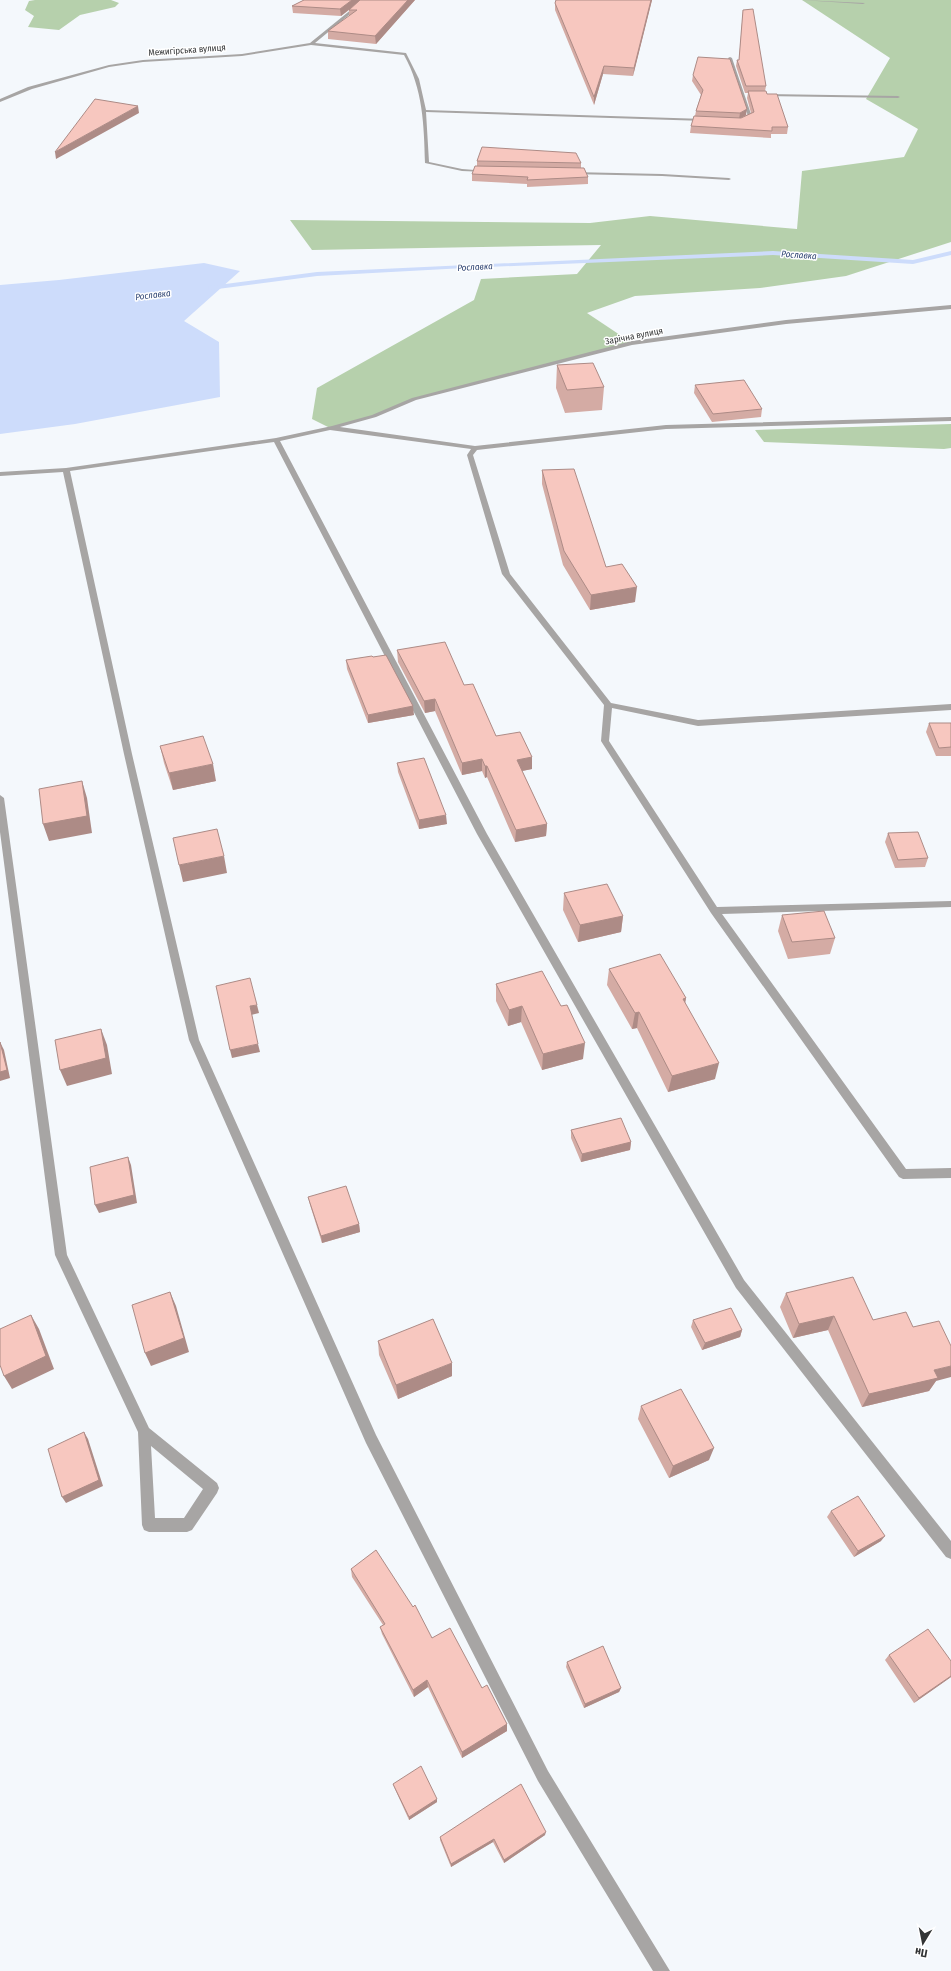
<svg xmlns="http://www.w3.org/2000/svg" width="951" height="1971" font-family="'Fira Sans Condensed',sans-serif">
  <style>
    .forest { fill: #b6d0ac }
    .water { fill: #cddcfb }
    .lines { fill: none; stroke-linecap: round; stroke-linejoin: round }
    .stream { fill: #cddcfb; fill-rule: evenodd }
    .minor { fill: #a7a5a4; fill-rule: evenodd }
    .wall { fill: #d4aba4 }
    .shaded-wall { fill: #ad8b86 }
    .building { fill: #f7c7bf; stroke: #ad8b86 }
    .labels { text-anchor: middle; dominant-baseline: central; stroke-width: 3; stroke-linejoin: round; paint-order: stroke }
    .far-street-label { font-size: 9px; fill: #323435; stroke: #fff }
    .far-water-label { font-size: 9px; font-style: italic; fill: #293f6f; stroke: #fff }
  </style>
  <rect width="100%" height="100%" fill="#f4f8fc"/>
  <path class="forest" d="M35,0H111L119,3L115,7L80,15L59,30L28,27L34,16L25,10L29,1Z
    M802,0H951V242L846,276L760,288L635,296L587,313L632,343L414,399L374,416L330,428L312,419L317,388L474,300L481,279L577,274L601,245L312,250L290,220L590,223L650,216L797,229L802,171L904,157L918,129L866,99L890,58Z
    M951,424V448L944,449L764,442L755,430Z"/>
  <path class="water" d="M204,263L240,271L184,321L219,342L220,397L75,424L0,434V285L59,280Z"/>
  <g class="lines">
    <path class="stream" d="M773,251L913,260L951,251V255L913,264L773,255L465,268L317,276L210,290L207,288L210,286L317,272Z"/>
    <path class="minor" d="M363,0H367L315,43L406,53L419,79L426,110L705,119L707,120L705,121L426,112L429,162L462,169L488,171L486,172L462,171L425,163C424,125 423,89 404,55L311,45L242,56L143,62L109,67L32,89L0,102V99L28,87L109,65L143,60L242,54L310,43Z
      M801,0L865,3L863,4Z
      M730,57L732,58L752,117L741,122L739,120L748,116L728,58Z
      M765,94L898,96L900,97L898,98L763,96Z
      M572,172L662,174L729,178L731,179L729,180L662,176L570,174Z
      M951,305V309L786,324L632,345L416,400L376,417L340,427L475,446L666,425L951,417V421L666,429L477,450L473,455L510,574L611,703L698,720L951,704V710L698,726L612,708L609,741L717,907L951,901V907L722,914L906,1169L951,1168V1178L903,1179L899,1177L711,913L601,741L604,705L502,574L467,455L471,449L330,430L280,441L487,834L744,1280L951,1541V1559L946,1557L736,1288L477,834L274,442L70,471L132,754L199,1040L376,1435L548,1771L670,1971H653L538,1781L366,1443L189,1040L124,754L63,472L0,476V472L66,468L276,438L332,426L372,415L412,398L632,341L786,320Z
      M0,795L4,798L67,1255L149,1428L217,1483L219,1488L217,1493L192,1530L187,1532H149L144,1530L142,1525L138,1432L55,1255L0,832ZM151,1446L203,1489L184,1518H155Z"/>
  </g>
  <path class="wall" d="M304,0H415L376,44L328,39V31L349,16V10L341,16L293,13L292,6Z
    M556,0H652L633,76L603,74L594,105L555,10V3Z
    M743,10L766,86L765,91L788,127L787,134H771V138L690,133L691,126L695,116L696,111L701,95L692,81L693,75L746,115L751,113L747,98L748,93H745L736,66L737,60H739Z
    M477,161L581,163V168L588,177V184L527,187V184L472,181V174L477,166Z
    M557,365L604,387L602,410L565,413L556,388Z
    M695,385L762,409L761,417L712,422L694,393Z
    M542,470L606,567L635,602L590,610L563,565L542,484Z
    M397,650L464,685L496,736L532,757V769L522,771L547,824L546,836L515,842L487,777L485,778L482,771L462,775L435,711L425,713L398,662Z
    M373,657L414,715L368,723L347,669L346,660Z
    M929,723H951V756H936L926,732Z
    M160,746L216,781L173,790L164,763Z
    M397,763L447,824L419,829L398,772Z
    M888,833L928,858L925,867L895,868L885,842Z
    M564,893L623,916L621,932L578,942L563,910Z
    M782,915L835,938L830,954L788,959L778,931Z
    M609,969L686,998L685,1003L715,1079L668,1092L637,1028L632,1029L607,985Z
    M496,984L561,1006L583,1059L542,1070L521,1022L508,1026L496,1001Z
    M571,1130L631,1142L630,1150L581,1162L571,1138Z
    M308,1197L359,1224L360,1232L322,1243L310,1205Z
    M786,1293L873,1320L936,1381L929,1391L862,1407L828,1330L793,1338L780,1307Z
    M693,1320L742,1330L740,1337L702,1350L691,1327Z
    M378,1341L452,1376L398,1399L379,1355Z
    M641,1406L709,1460L669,1478L638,1419Z
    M831,1511L881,1541L854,1557L827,1517Z
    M351,1569L432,1638L482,1688L507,1724V1731L462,1758L428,1687L414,1697L382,1634L380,1627L383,1625L352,1577Z
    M889,1655L951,1677L914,1703L885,1660Z
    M567,1662L621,1688L619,1692L584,1708L566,1667Z
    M393,1784L437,1799V1802L409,1820L394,1787Z
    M545,1835L504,1863L493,1842L451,1867L440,1840V1837Z"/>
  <path class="shaded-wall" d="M352,0H361L341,16L340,9Z
    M408,0H415L376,44L375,36Z
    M651,0H652L633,76L634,68Z
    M604,66L603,74L594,105V97Z
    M138,106L139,113L56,159L55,152Z
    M747,109L746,115L739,119L740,113Z
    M637,587L635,602L590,610L591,595Z
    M435,699V711L425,713L424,701Z
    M413,706L414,715L368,723V715Z
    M532,757V769L517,772V760Z
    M482,759V771L462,775V763Z
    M213,764L216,781L173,790L169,773Z
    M485,766H487V777L485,778Z
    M82,781L87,798L92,833L49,841L43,824Z
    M446,815L447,824L419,829V820Z
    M547,824L546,836L515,842L516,830Z
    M224,856L227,873L183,882L179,865Z
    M623,916L621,932L578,942L580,925Z
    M686,998L683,1014V999Z
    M257,1005L259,1013L251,1015L250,1006Z
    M522,1006L521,1022L508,1026L509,1010Z
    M639,1012L637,1028L632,1029L635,1013Z
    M101,1029L107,1045L112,1074L67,1086L60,1070Z
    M0,1042L4,1050L10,1078L0,1081Z
    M585,1043L583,1059L542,1070L543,1054Z
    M258,1044L260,1052L232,1058L230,1050Z
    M719,1063L715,1079L668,1092L672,1076Z
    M631,1142L630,1150L581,1162L582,1154Z
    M128,1157L131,1165L137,1203L99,1213L95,1205Z
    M359,1224L360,1232L322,1243L321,1236Z
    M170,1292L176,1306L189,1352L151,1366L145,1353Z
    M31,1315L39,1329L54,1369L12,1389L4,1376Z
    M834,1316L828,1330L793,1338L799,1324Z
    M742,1330L740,1337L702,1350L705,1343Z
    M452,1363V1376L398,1399L396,1385Z
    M951,1366V1377L936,1381L929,1391L862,1407L869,1394L934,1370Z
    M84,1432L88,1439L103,1486L66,1503L62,1497Z
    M714,1448L709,1460L669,1478L673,1466Z
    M885,1536L881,1541L854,1557L858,1551Z
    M951,1676V1677L914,1703L919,1698Z
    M427,1680L428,1687L414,1697L413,1690Z
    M621,1688L619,1692L584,1708L585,1704Z
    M507,1724V1731L462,1758V1752Z
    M437,1799V1802L409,1820V1817Z
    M546,1832L545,1835L504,1863V1860Z
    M494,1839L493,1842L451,1867V1864Z"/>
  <path class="building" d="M304,0H352L340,9L292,6Z
    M360,0H408L375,36L328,31L357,10H349Z
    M556,0H651L634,68L604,66L594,97L555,3Z
    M753,9L766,86H746L737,60H739L743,10Z
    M698,57L730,59L747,109L740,113L696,111L703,90L693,75Z
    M748,91H766L767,94H777L788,127H772V131L691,126L694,116L741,118L754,112Z
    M95,99L138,106L55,152Z
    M482,147L576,153L581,163L477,161Z
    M475,166L584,168L588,177L527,180L528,177L472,174Z
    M593,363L604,387L567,390L557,365Z
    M744,380L762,409L713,414L695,385Z
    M574,469L606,567L622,564L637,587L591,595L564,551L542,470Z
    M445,642L464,685L473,684L496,736L520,732L532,757L517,760L547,824L516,830L487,766H485L482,759L462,763L435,699L424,701L397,650Z
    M386,655L413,706L368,715L346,660L372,656L373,657Z
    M929,723H951V747L939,748Z
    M203,736L213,764L169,773L160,746Z
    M424,758L446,815L419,820L397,763Z
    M82,781L87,816L43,824L39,789Z
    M217,829L224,856L179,865L173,838Z
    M918,832L928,858L898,860L888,833Z
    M607,884L623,916L580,925L564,893Z
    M824,911L835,938L792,942L782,915Z
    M660,954L686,998L683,999L719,1063L672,1076L639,1012L635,1013L609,969Z
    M542,971L561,1006L567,1005L585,1043L543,1054L522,1006L509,1010L496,984Z
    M250,978L257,1005L250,1006L258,1044L230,1050L216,986Z
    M101,1029L106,1058L60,1070L55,1040Z
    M0,1042L7,1070L0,1072Z
    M621,1118L631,1142L582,1154L571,1130Z
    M128,1157L134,1195L95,1205L90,1167Z
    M346,1186L359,1224L321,1236L308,1197Z
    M853,1277L873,1320L906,1312L913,1327L939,1321L951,1346V1366L934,1370L938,1378L869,1394L834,1316L799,1324L786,1293Z
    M170,1292L184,1338L145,1353L132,1305Z
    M731,1308L742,1330L705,1343L693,1320Z
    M31,1315L46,1356L4,1376L0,1365V1329Z
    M433,1319L452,1363L396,1385L378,1341Z
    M681,1389L714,1448L673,1466L641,1406Z
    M84,1432L99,1480L62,1497L48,1449Z
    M858,1496L885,1536L858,1551L831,1511Z
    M376,1550L413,1607L415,1605L432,1638L450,1628L482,1688L487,1685L507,1724L462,1752L427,1680L413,1690L380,1627L385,1624L351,1569Z
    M928,1629L951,1661V1676L919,1698L889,1655Z
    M603,1646L621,1688L585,1704L567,1662Z
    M421,1766L437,1799L409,1817L393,1784Z
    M521,1784L546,1832L504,1860L494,1839L451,1864L440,1837Z"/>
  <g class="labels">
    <g class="far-street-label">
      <text transform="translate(187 50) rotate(-4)">Межигірська вулиця</text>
      <text transform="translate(634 336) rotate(-11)">Зарічна вулиця</text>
    </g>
    <g class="far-water-label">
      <text transform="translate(799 255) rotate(4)">Рославка</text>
      <text transform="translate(475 267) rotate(-3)">Рославка</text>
      <text transform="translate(153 295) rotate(-7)">Рославка</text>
    </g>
  </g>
  <g transform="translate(923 1943) rotate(190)" stroke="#ffffff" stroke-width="3" paint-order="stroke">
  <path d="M0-3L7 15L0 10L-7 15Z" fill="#323435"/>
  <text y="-6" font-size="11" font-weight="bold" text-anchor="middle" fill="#323435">Пн</text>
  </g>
</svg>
